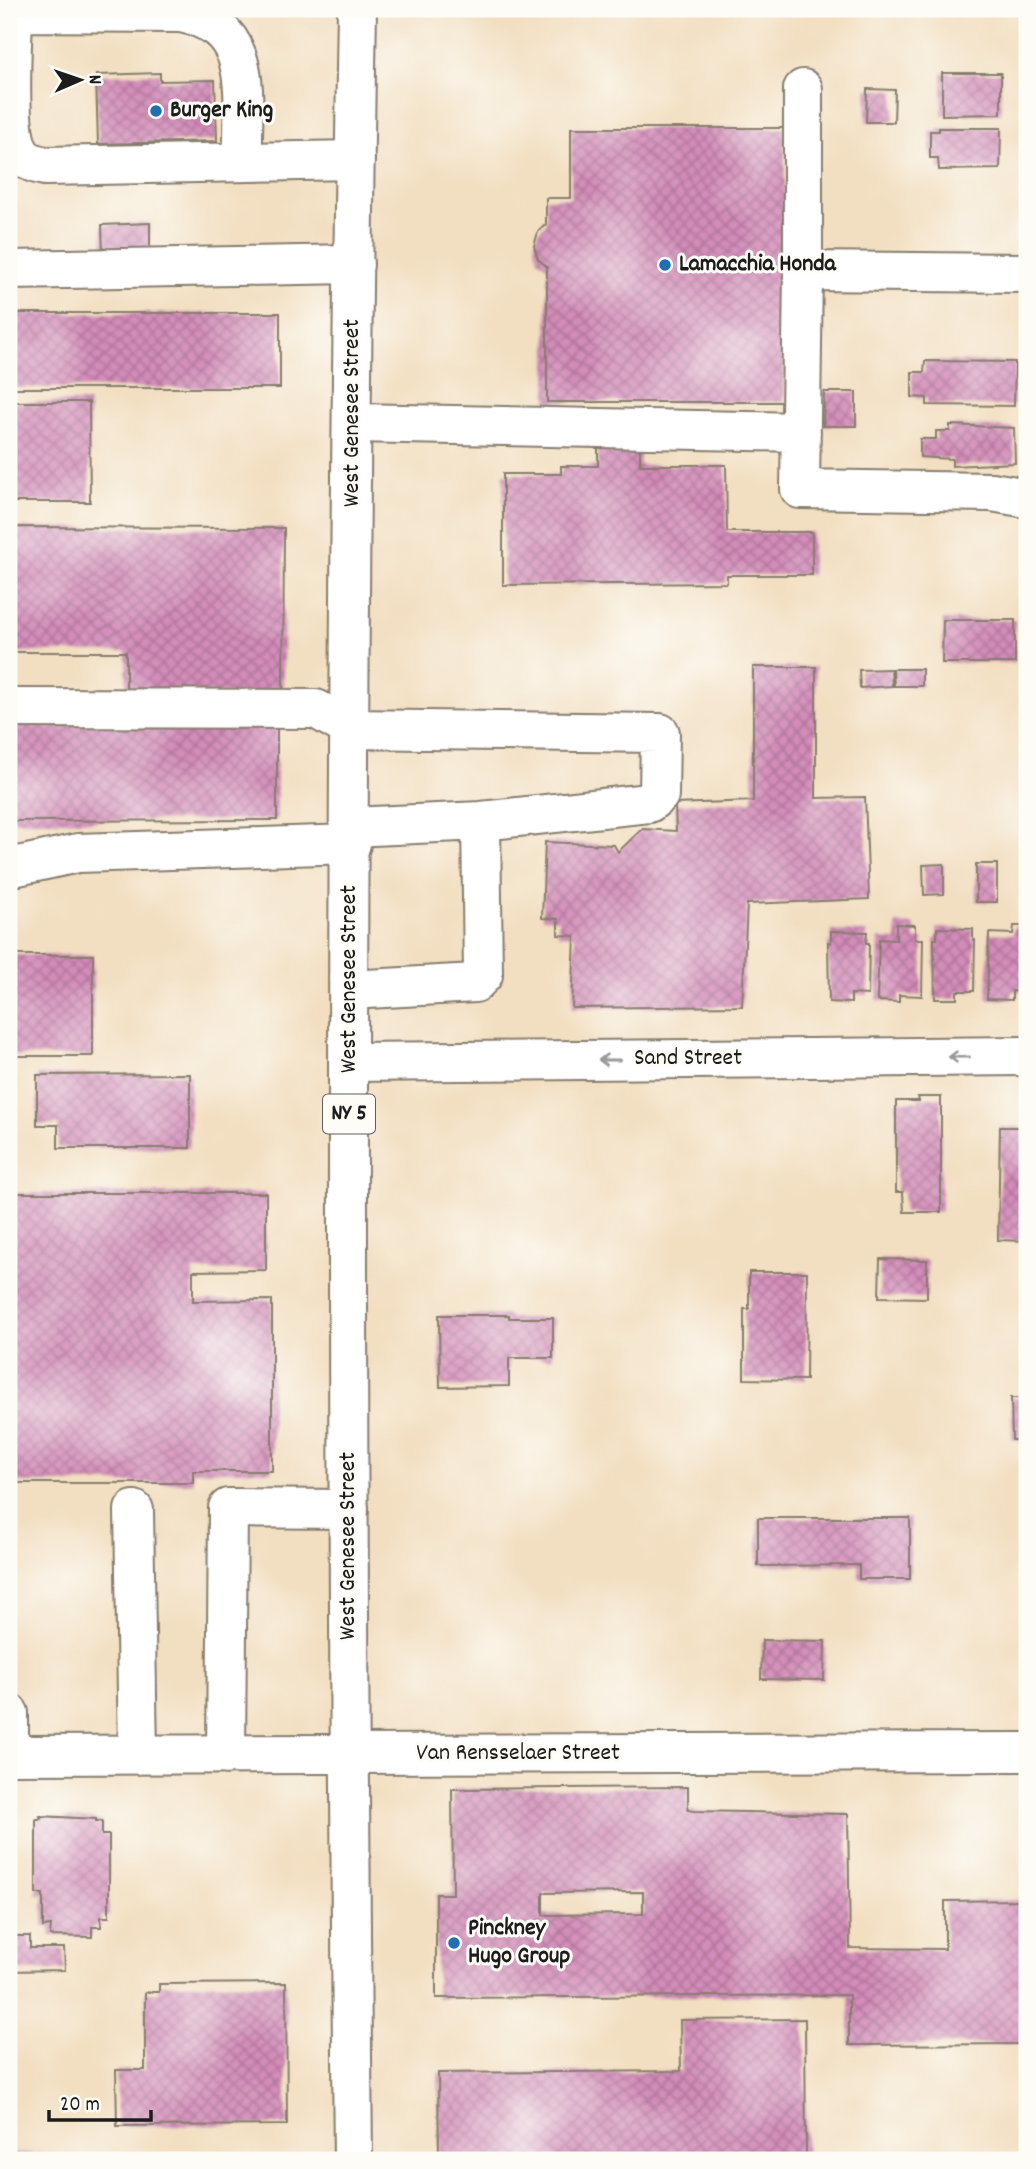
<svg xmlns="http://www.w3.org/2000/svg" width="1036" height="2169" font-family="Dekko,sans-serif">
  <style>
    .building { fill: url(#building-cross-hatch); fill-rule: evenodd }
    .lines { fill: none; stroke-linecap: round; stroke-linejoin: round }
    .minor-casing { stroke: #877d6e; stroke-width: 42 }
    .major-casing { stroke: #877d6e; stroke-width: 42 }
    .minor { stroke: #fff; stroke-width: 38 }
    .major { stroke: #fff; stroke-width: 38 }
    .oneway { stroke: #999 }
    .poi-dot { fill: #1f6fb2; stroke: #fdfcf7; stroke-width: 2.5 }
    .labels { text-anchor: middle; dominant-baseline: central; stroke-width: 6; stroke-linejoin: round; paint-order: stroke }
    .shield { fill: #fdfcf7; stroke: #605f5e; stroke-width: 2 }
    .shield-label { font-size: 23px; font-weight: bold; fill: #1c1c1c }
    .poi-label { font-size: 24px; font-weight: bold; fill: #1c1c1c; stroke: #fdfcf7; text-anchor: start }
    .street-label { font-size: 24px; fill: #1c1c1c; stroke: #fdfcf7 }
  </style>
  <defs>
    <pattern id="building-cross-hatch" width="8" height="8" patternUnits="userSpaceOnUse" patternTransform="scale(1.75)"><rect width="8" height="8" fill="#d48dba"/><path d="M0 0l8 8M0 8l8-8" fill="none" stroke="#ab7296"/></pattern>
  </defs>
  <rect width="100%" height="100%" fill="#fdfcf7"/>
  <filter id="ink" filterUnits="userSpaceOnUse"><feTurbulence type="fractalNoise" baseFrequency=".0143" numOctaves="2"/><feDisplacementMap in="SourceGraphic" scale="14" xChannelSelector="R" yChannelSelector="G"/><feConvolveMatrix kernelMatrix="1 2 1 2 8 2 1 2 1" color-interpolation-filters="sRGB"/></filter>
  <filter id="wash" filterUnits="userSpaceOnUse"><feTurbulence type="fractalNoise" baseFrequency=".00686" numOctaves="4" result="noise"/><feDisplacementMap in="SourceGraphic" scale="28" xChannelSelector="R" yChannelSelector="G"/><feGaussianBlur stdDeviation="1.57" result="paint"/><feColorMatrix in="noise" values="0 0 0 0 0 0 0 0 0 0 0 0 0 0 0 0 0 1.4 0 .05"/><feComposite in="paint" operator="in"/></filter>
  <g filter="url(#wash)">
    <rect width="100%" height="100%" fill="#f2dec0"/>
    <g id="blocks">
      <path class="building" d="M160,73V81L215,80L217,141L98,144L96,75Z
        M942,73H1001V114L942,115Z
        M867,89L895,90L894,122H866Z
        M571,128H785V402H547V267L538,259L534,246L538,232L546,224V198H571Z
        M939,128H1001L1000,169L939,170L938,158H930V131H939Z
        M150,223V256L103,258L102,225Z
        M9,313H280V388H9Z
        M925,361L1015,362L1014,406L927,405V398L912,397V372H924Z
        M824,392H856V426H823Z
        M9,402H89L90,502H9Z
        M950,425L1014,428L1015,463L952,466V459L920,457V439H936V431H950Z
        M640,446V465H726L727,532H812V575H727V583L503,585V474H561V466H598V447Z
        M9,527L284,528L283,694L126,693V652H9Z
        M943,620H1015V663H942Z
        M753,667H816V798L865,797L869,899L747,904L742,1006L572,1008L575,936L558,935V919L542,918L545,842L614,845L618,852L642,829L676,831L675,804L753,801Z
        M891,669L892,686L860,688L859,670Z
        M893,669H922V686H894Z
        M9,722H277V820L9,821Z
        M944,864V894L924,895L923,865Z
        M976,864H997V902H976Z
        M896,924L915,925V939H923L922,996L899,995V1002L877,1001L879,939L896,940Z
        M1014,926H1027V992L1012,991V1000L987,999L989,933L1013,934Z
        M937,928L973,929V940H975L974,991H957V999H935L934,939H937Z
        M831,931L867,932L866,943H869L868,995L851,994V1003L829,1002L828,942L831,943Z
        M9,955H93V1056H9Z
        M190,1074V1148H58V1125H37V1075Z
        M918,1097H941V1212H904L903,1192H896V1101H919Z
        M1000,1127H1023V1139H1027V1241L998,1240Z
        M9,1193H266V1270L193,1271V1301L272,1300V1471H193V1483H9Z
        M880,1259L927,1260V1298L879,1297Z
        M749,1272H807L806,1380L744,1379V1309H749Z
        M439,1315H509V1318H553V1358H509V1386L440,1387Z
        M1011,1398H1027V1440H1012Z
        M758,1518H910V1579H859V1565L758,1566Z
        M762,1640L825,1641L824,1680L761,1679Z
        M688,1787V1810L694,1811L848,1814L850,1948L945,1949V1901L1027,1900V2044L849,2045V1995L436,1998V1894H453L452,1789ZM643,1892V1914L543,1915V1893Z
        M40,1816L96,1819V1821H102V1835H109V1917H101V1927H92V1937L50,1936L51,1926L43,1927V1894H36V1819H41Z
        M9,1824H13L12,1859L15,1863L12,1881H9Z
        M9,1936H30V1948H64L65,1970L9,1971Z
        M286,1983L287,2125L117,2126L116,2070H145V1992H159V1984Z
        M805,2019L806,2160H439L438,2073L681,2071L680,2020Z
        M54,2153V2160H9V2154Z"/>
    </g>
  </g>
  <g filter="url(#ink)">
    <use href="#blocks" fill-opacity="0" stroke="#877d6e" stroke-width="2"/>
    <g class="lines">
      <defs>
        <path id="minor" d="M13,9V12L181,13V9
          M13,12C13,44 5,131 21,154C27,162 36,164 45,166L355,160
          M181,13C259,27 241,100 243,162
          M9,270L354,264
          M803,271V89
          M1027,273L803,271L800,489L992,492L1027,498
          M353,423L801,432
          M9,708L316,709L351,729L660,733L659,795L649,803L481,821
          M9,868L78,853L351,844
          M349,990L475,983L483,975L481,821L351,827
          M349,1062L1027,1056
          M134,1510L138,1755
          M9,1713V1755
          M9,1755L1027,1752
          M226,1755L228,1508L349,1509"/>
        <path id="major" d="M353,2160C346,1443 345,726 357,9"/>
      </defs>
      <use href="#minor" class="minor-casing"/>
      <use href="#major" class="major-casing"/>
      <use href="#minor" class="minor"/>
      <use href="#major" class="major"/>
    </g>
    <defs><path id="oneway-shaft" d="M-6 0H5M1.5-3L5.5 0L1.5 3" fill="none" stroke-width="1.6" stroke-linecap="round" stroke-linejoin="round" transform="scale(1.75)"/></defs>
    <g class="oneway">
      <use href="#oneway-shaft" transform="translate(959 1057) rotate(180)"/>
      <use href="#oneway-shaft" transform="translate(609 1060) rotate(180)"/>
    </g>
  </g>
  <g class="poi-dot">
    <circle cx="156" cy="111" r="7"/>
    <circle cx="665" cy="265" r="7"/>
    <circle cx="454" cy="1943" r="7"/>
  </g>
  <g class="labels">
    <rect class="shield" x="323" y="1094.5" width="52" height="39" rx="5"/>
    <g class="shield-label">
      <text x="349" y="1114">NY 5</text>
    </g>
    <g class="poi-label">
      <text x="170" y="111">Burger King</text>
      <text x="679" y="265">Lamacchia Honda</text>
      <text x="468" y="1929">Pinckney<tspan x="468" dy="28">Hugo Group</tspan></text>
    </g>
    <g class="street-label">
      <text transform="translate(353 413) rotate(-90)">West Genesee Street</text>
      <text transform="translate(350 979) rotate(-90)">West Genesee Street</text>
      <text x="688" y="1059">Sand Street</text>
      <text transform="translate(349 1546) rotate(-90)">West Genesee Street</text>
      <text x="518" y="1754">Van Rensselaer Street</text>
    </g>
  </g>
  <rect width="1036" height="2169" fill="none" stroke="#fdfcf7" stroke-width="35"/>
  <g transform="translate(80 80) rotate(88)" stroke="#fdfcf7" stroke-width="5" paint-order="stroke">
  <path d="M0-5L12 26L0 18L-12 26Z" fill="#1c1c1c"/>
  <text y="-10" font-size="19" font-weight="bold" text-anchor="middle" fill="#1c1c1c">N</text>
  </g>
  <path d="M49 2110v10h102v-10" fill="none" stroke="#1c1c1c" stroke-width="3.5"/>
  <text x="60" y="2110" font-size="21" fill="#1c1c1c" stroke="#fdfcf7" stroke-width="5" paint-order="stroke">20 m</text>
</svg>
